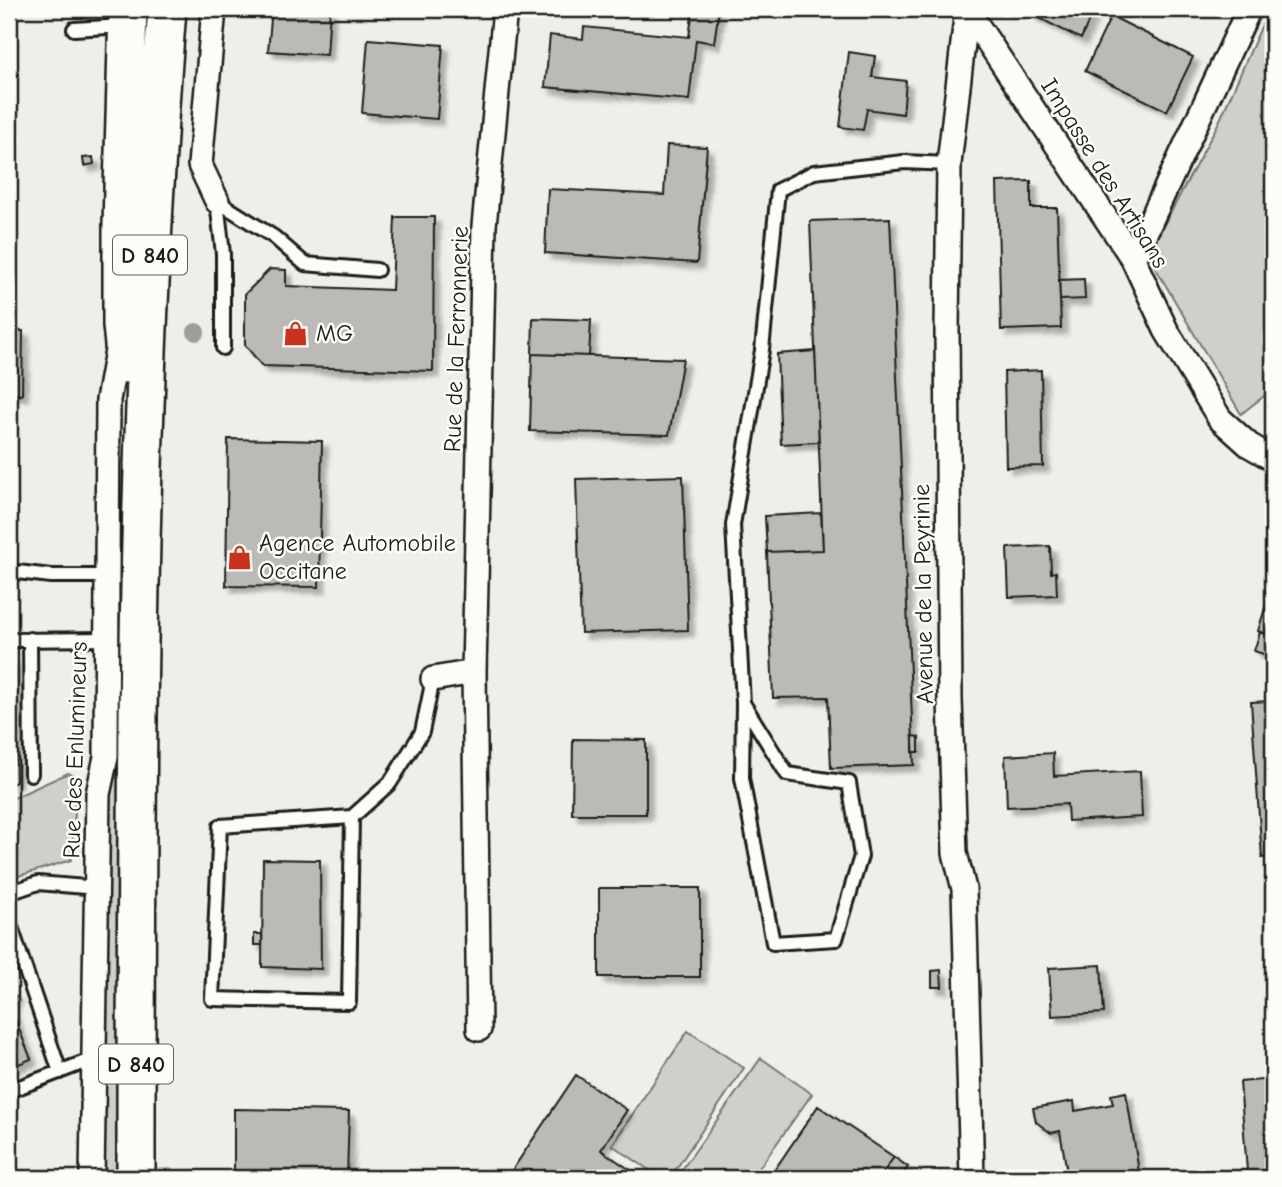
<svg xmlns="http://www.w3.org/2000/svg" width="1282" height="1187" font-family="'Comic Neue',sans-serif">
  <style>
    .green { fill: #d0cfcc; stroke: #767674; stroke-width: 2 }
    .building { fill: #bbbab6; stroke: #1c1c1c; stroke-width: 2; filter: url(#shadow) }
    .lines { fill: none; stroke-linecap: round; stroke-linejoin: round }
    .lane-casing { stroke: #1c1c1c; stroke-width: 18 }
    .street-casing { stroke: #1c1c1c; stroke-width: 28 }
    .primary-casing { stroke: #1c1c1c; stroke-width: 42 }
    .lane { stroke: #fdfcf7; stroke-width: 12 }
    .street { stroke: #fdfcf7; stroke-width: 23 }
    .primary { stroke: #fdfcf7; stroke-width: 37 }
    .tree { fill: #9e9d9b }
    .labels { text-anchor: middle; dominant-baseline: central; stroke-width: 5; stroke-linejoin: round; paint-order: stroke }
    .shield { fill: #fdfcf7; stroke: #605f5e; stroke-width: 2 }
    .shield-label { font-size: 23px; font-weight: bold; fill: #1c1c1c }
    .street-label { font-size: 24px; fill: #1c1c1c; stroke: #fdfcf7 }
    .poi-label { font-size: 24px; fill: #1c1c1c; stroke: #fdfcf7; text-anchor: start }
  </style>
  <defs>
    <filter id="shadow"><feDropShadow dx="6" dy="6" stdDeviation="2" flood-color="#0004"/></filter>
  </defs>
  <rect width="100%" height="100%" fill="#f0eeea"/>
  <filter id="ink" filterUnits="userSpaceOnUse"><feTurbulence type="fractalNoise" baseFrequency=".0143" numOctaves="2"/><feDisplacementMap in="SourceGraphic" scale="14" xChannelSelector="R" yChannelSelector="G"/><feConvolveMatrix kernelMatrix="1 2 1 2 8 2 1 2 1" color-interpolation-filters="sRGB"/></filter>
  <g filter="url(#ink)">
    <path class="green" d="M1269,9H1273V389L1241,414L1148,255L1219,122Z
      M117,420L120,424L124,1178H100Z
      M68,773L78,778L71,860L9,879V800Z
      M688,1031L744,1068L670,1178H661L612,1145Z
      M761,1058L812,1094L752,1178H697L683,1168Z"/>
    <path class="building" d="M272,9H330L327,55L268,51Z
      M693,9H719L714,43L696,40L689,100L545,87L550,35L583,39L584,27L689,37Z
      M1033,9H1094L1081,39L1031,14Z
      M1111,16L1193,57L1167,111L1085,71Z
      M368,39L443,45L437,119L362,113Z
      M849,52L875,56L872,77L906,81L903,114L867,109L863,130L840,127Z
      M667,145L707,147L697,263L545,253L548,189L664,195Z
      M93,157L94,164L84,166L83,158Z
      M1031,181V208H1057L1061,328L1001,330L997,182Z
      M395,217H434L433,371L262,366L245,345V294L270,269L286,270V286L392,290Z
      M890,218L914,765L831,768L828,697L773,698L767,552L823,550L810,221Z
      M1084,279L1085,299L1060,300L1059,280Z
      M533,318L591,320L589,356L532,354Z
      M9,330L23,331L22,395L9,394Z
      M815,351L819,442L781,444L777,354Z
      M532,354L683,359L669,435L530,431Z
      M1041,370L1043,466L1006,467L1004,372Z
      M228,439L322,441L319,587L226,586Z
      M683,476L688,630L581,633L576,479Z
      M821,513L823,550L767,552L765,516Z
      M1050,546L1051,573L1056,572L1057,595L1009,597L1007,548Z
      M1269,595L1273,596V636L1258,631Z
      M1260,632L1273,636V657L1254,651Z
      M9,660H14L16,782L9,785Z
      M1273,701V857L1262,858L1251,702Z
      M913,736L919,737V752H913Z
      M573,739L646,740V814H572Z
      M1053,753L1054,776L1140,771L1142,817L1068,821L1067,804L1007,807L1005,756Z
      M263,859L320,860L321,969L262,967Z
      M599,888H700V977H599Z
      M254,934H262V945H254Z
      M1101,965L1104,1013L1052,1016L1049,968Z
      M941,970L942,987H932V971Z
      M9,993L16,996L11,1009L31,1059L9,1068Z
      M1273,993V1005H1270L1268,994Z
      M576,1075L627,1110L601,1150L642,1178H507Z
      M1273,1079V1178H1239L1238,1172L1247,1171L1240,1082Z
      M1126,1092L1140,1178H1068L1060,1131L1051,1133L1036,1122L1033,1108L1074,1101L1075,1111L1113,1104L1111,1095Z
      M818,1106L894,1157L883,1173L891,1178H769Z
      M234,1109L349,1111L347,1178H234Z
      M894,1157L908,1167L900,1178H891L883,1173Z"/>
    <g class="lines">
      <defs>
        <path id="lane" d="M74,29L124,26
          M217,201L274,237L305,264L377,270
          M217,201L223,254V348
          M9,571L51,576H106
          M30,639L31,774
          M9,640L106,639
          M743,703L787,774L849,783L861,856L836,939L773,943L742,778L743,703L733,525L762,350L778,190L814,172L904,162L949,164
          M352,817L349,1002L212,999L220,826L352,817L390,783L422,732L433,679
          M9,893L38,883L97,888
          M9,921L60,1072
          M9,1091L93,1059"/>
        <path id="street" d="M214,9L200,165L217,201
          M967,9L949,164L947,331L950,699L955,853L964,889L972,1178
          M967,10L1133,259L1166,330L1220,419L1249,445L1273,459
          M1133,259L1249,9
          M474,672L479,1029
          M433,679L474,672L484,226L505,9
          M92,1178L98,794L106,757L108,400L118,345"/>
        <path id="primary" d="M126,364L122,325V225L128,9
          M136,1178C136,788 136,398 167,9"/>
      </defs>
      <use href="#lane" class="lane-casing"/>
      <use href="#street" class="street-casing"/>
      <use href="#primary" class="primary-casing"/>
      <use href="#lane" class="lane"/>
      <use href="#street" class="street"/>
      <use href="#primary" class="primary"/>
    </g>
    <circle class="tree" cx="196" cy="332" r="9"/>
  </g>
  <defs>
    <symbol id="shop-bare" viewBox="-9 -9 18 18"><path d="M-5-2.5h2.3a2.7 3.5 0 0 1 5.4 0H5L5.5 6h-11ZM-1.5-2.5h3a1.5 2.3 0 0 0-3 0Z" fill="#c8321e" stroke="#fdfcf7" stroke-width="2.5" paint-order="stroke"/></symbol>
  </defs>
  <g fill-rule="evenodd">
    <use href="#shop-bare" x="278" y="316" width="35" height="35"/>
    <use href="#shop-bare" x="222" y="540" width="35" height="35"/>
  </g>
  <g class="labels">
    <g class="shield">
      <rect x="113" y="235.5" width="74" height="39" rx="5"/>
      <rect x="99" y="1044.5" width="74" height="39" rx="5"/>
    </g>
    <g class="shield-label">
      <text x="150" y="255">D 840</text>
      <text x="136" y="1064">D 840</text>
    </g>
    <g class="street-label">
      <text transform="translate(1105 173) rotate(58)">Impasse des Artisans</text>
      <text transform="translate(456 339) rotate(-88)">Rue de la Ferronnerie</text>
      <text transform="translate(923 594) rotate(-91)">Avenue de la Peyrinie</text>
      <text transform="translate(75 750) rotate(-88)">Rue des Enlumineurs</text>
    </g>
    <g class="poi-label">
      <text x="316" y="333">MG</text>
      <text x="259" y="543">Agence Automobile<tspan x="259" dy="28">Occitane</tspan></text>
    </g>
  </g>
  <rect width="1282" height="1187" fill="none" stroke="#fdfcf7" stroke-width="35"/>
  <rect x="18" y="18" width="1247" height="1152" fill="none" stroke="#1c1c1c" stroke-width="2.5" filter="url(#ink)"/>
</svg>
